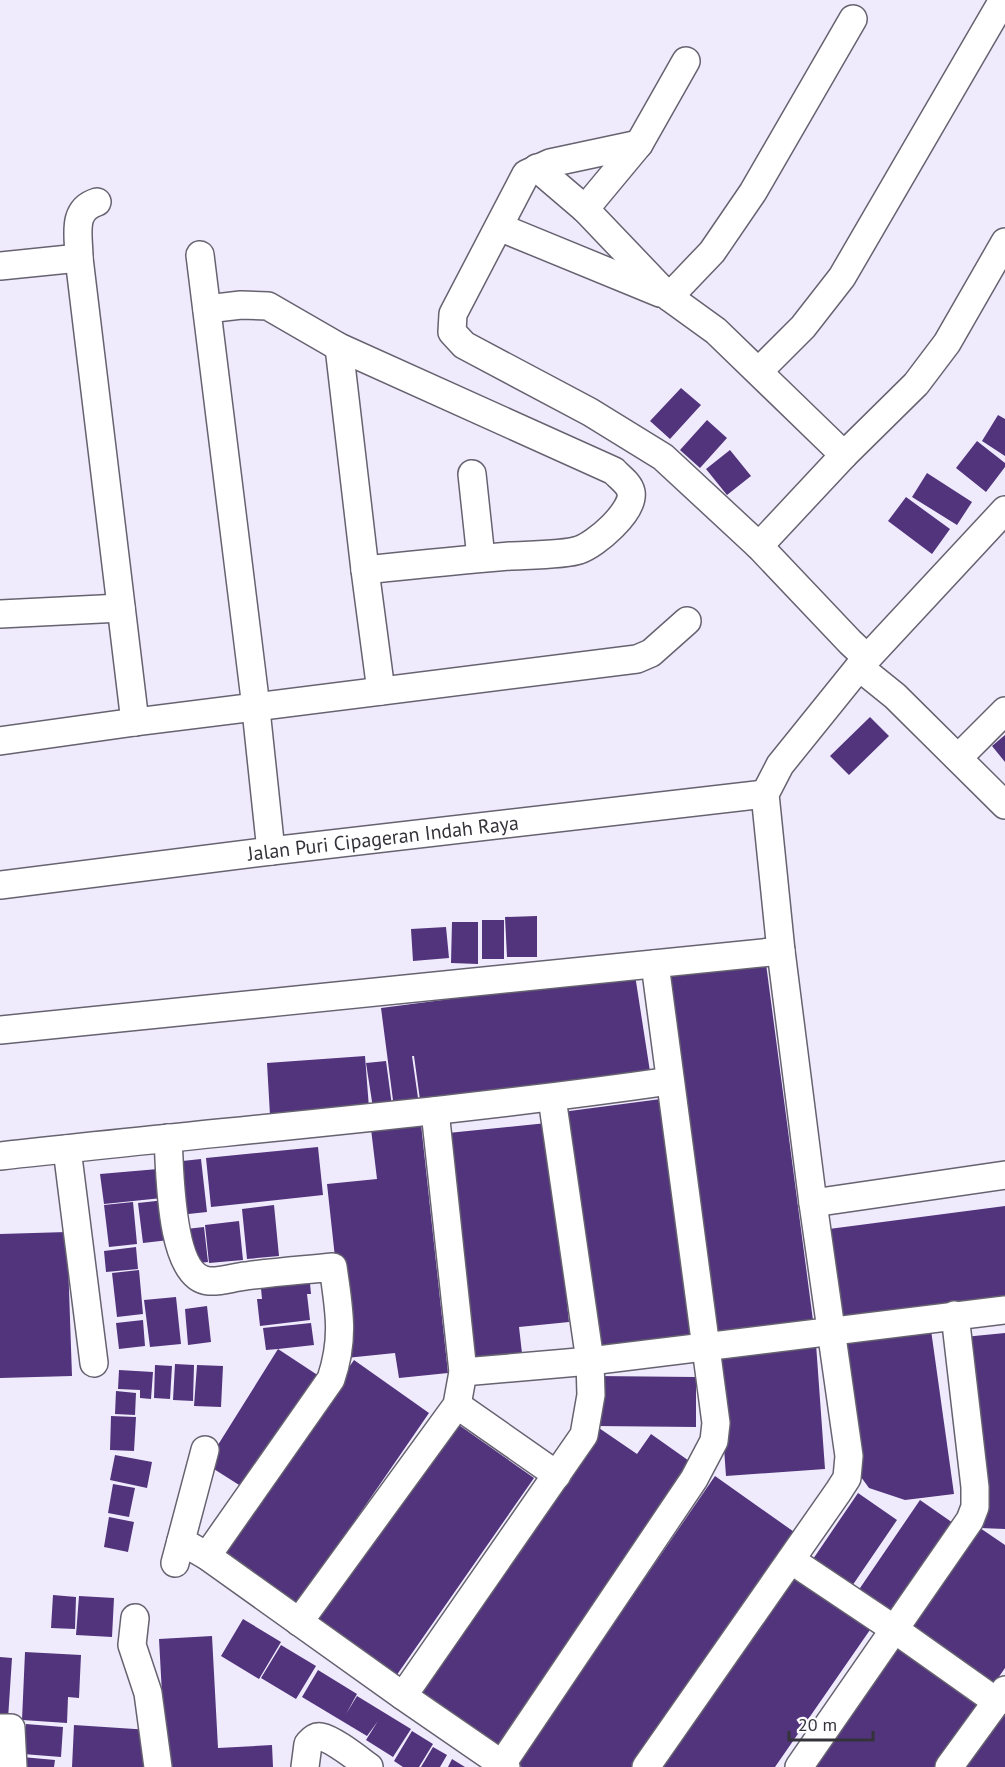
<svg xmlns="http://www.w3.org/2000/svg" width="1005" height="1767" font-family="'PT Sans',sans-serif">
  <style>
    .building { fill: #51347c }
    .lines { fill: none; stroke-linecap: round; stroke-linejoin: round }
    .street-casing { stroke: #666270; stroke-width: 30 }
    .street { stroke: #fff; stroke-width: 27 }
    .labels { text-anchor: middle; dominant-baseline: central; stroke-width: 6; stroke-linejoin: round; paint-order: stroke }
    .street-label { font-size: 20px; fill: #35333a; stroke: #fcfbfe }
  </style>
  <rect width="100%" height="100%" fill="#f0ebfc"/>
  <path class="building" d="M681,388L701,405L670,439L650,421Z
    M998,415L1005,419V456L982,441Z
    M707,420L727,438L700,468L680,450Z
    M977,441L1005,463V467L986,492L956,468Z
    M730,450L751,476L727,495L706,469Z
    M927,473L972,502L957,525L912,497Z
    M906,497L950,529L932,554L888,521Z
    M870,717L889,736L849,775L830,756Z
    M1005,735V762L992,746Z
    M537,916V957H507L505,917Z
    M482,920H504V959H482Z
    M452,922H478V964L451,963Z
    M446,927L449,958L413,961L411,929Z
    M765,956L814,1328L714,1341L666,968Z
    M635,975L651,1078L421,1107L414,1056H412L419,1105L394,1108L381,1008Z
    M365,1056L369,1108L270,1115L267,1063Z
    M386,1061L392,1106L373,1108L366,1063Z
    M661,1099L693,1338L594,1351L562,1112Z
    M547,1123L569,1322L519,1327L523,1362L473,1367L448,1133Z
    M421,1124L448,1373L399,1378L395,1353L346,1358L327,1184L377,1179L371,1129Z
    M318,1147L323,1195L211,1207L206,1158Z
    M201,1159L207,1212L179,1215L173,1162Z
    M158,1169L162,1198L104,1204L100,1174Z
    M165,1200L169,1240L143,1243L138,1203Z
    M133,1202L137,1244L109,1247L104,1205Z
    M274,1205L279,1256L247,1259L242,1209Z
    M1005,1206V1302L842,1323L829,1229Z
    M239,1221L243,1260L209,1263L205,1225Z
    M204,1227L208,1262L189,1264L186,1229Z
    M67,1232L72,1376L0,1378V1234Z
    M136,1247L138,1269L106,1272L104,1251Z
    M139,1270L143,1314L117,1317L112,1273Z
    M309,1273L311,1294H307L310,1320L260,1326L257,1299H262L260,1278Z
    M176,1297L181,1344L150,1347L144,1300Z
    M207,1306L211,1342L188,1345L185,1309Z
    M143,1320L145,1346L119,1349L116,1323Z
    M311,1323L314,1345L278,1349L319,1376L247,1490L206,1464L278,1349L266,1350L263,1328Z
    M931,1330L954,1494L905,1500L869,1488L861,1477L843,1341Z
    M1005,1333V1529L980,1528L964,1337Z
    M816,1344L825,1469L726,1476L717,1351Z
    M354,1360L429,1413L294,1609L218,1555Z
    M175,1364L194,1365L193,1401L173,1400Z
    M155,1365L172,1366L170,1399L154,1398Z
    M197,1365L223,1366L221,1407L194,1406Z
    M119,1370L153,1372L151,1399L140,1398V1390L118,1389Z
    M596,1376L696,1377V1427L596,1426Z
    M116,1391L136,1393L135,1415L115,1414Z
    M111,1416L136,1417L134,1451L110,1450Z
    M449,1418L534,1478L394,1679L309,1620Z
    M596,1426L637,1454L651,1434L692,1463L494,1750L412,1692Z
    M115,1455L152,1462L147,1488L110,1480Z
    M715,1476L797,1534L636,1767H522L517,1764Z
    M113,1484L135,1488L129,1517L108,1513Z
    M858,1493L897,1520L850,1589L811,1562Z
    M920,1500L953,1523L891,1613L858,1591Z
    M109,1517L134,1522L128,1552L104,1547Z
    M980,1528L1005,1545V1668L991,1688L910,1631Z
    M790,1570L872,1627L775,1767H654Z
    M53,1595L76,1597L75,1629L51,1628Z
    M79,1596L114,1598L112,1637L76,1635Z
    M243,1619L281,1642L259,1679L221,1656Z
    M212,1636L218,1748L272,1745L273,1767H166L159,1639Z
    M281,1645L316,1666L296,1699L261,1678Z
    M896,1646L978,1703L934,1767H813Z
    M25,1652L81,1655L79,1698L68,1697L67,1723L22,1720Z
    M0,1657L12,1658L8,1719L0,1718Z
    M318,1670L357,1694L346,1714L357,1696L411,1729L393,1757L366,1740L378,1721L367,1736L302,1697Z
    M1005,1705V1767H962Z
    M26,1724L63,1727L61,1757L23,1754Z
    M74,1725L150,1730L148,1767H72Z
    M412,1731L433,1744L419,1767H403L394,1761Z
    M433,1747L447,1755L440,1767H421Z
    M22,1757L55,1760L54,1767H21Z
    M452,1759L465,1767H448Z"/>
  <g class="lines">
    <defs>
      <g id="street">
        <path d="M639,144L550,163L526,174L453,314L452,332L464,345L590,412L663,457L759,546L850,642L867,658"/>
        <path d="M537,168L585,209L669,297L716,331L844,455"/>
        <path d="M97,202C71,210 79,236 79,258L135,722"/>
        <path d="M585,209L639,144L686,61"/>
        <path d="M499,227L660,293"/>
        <path d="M200,255L254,691L271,851"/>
        <path d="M0,266L79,258"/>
        <path d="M669,297L712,252L753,192L853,19"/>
        <path d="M207,309L241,305L268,306L339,347L614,471C619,477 629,483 631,492C635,511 595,545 579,550C565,555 527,555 510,556C462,560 413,565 365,570"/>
        <path d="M339,347L365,570L381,691"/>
        <path d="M759,371L803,327L842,277L1003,0"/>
        <path d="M472,474L481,558"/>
        <path d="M759,546L844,455L916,384L947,343L1005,242"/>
        <path d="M0,614L121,608"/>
        <path d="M859,667L895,696L1005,805"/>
        <path d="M0,741L135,722L637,659L651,653L687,621"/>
        <path d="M958,758L1005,711"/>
        <path id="s1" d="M0,885L271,851L765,794"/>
        <path d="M0,1030L781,951"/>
        <path d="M168,1138C170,1168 169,1278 209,1281C221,1282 234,1277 246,1276C275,1272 304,1270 333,1267C339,1309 345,1338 331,1379L207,1556"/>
        <path d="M67,1149L94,1363"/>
        <path d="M0,1156C223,1131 448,1113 670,1081"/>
        <path d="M813,1203L1005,1175"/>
        <path d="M463,1372L590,1361L1005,1310"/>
        <path d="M457,1405L557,1475"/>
        <path d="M181,1541L207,1556L403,1696L506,1767"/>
        <path d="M791,1560L894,1629L997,1702"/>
        <path d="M175,1563L205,1450"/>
        <path d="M135,1618L132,1645L148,1693L158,1767"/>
        <path d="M299,1622L457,1405L463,1372L435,1111"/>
        <path d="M403,1696L584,1435L591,1395L590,1361L552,1098"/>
        <path d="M0,1728H11L13,1767"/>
        <path d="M502,1764L694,1479L714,1441L716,1423L655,964"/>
        <path d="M305,1767L308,1744C312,1740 315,1736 321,1737C333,1739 358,1759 369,1767"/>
        <path d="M646,1767L838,1492L847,1478L849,1456L813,1203L781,951L765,794L780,765L859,667L1005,510"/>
        <path d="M799,1767L970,1520L975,1507V1487L955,1315"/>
        <path d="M949,1767L1005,1690"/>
      </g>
    </defs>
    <use href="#street" class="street-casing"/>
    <use href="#street" class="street"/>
  </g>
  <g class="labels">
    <g class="street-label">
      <text stroke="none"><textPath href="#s1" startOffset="386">Jalan Puri Cipageran Indah Raya</textPath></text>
    </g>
  </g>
  <path d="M789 1731v9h84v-9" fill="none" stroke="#35333a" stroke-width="3"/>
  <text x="798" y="1731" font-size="18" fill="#35333a" stroke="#fcfbfe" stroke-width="4.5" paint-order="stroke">20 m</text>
</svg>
